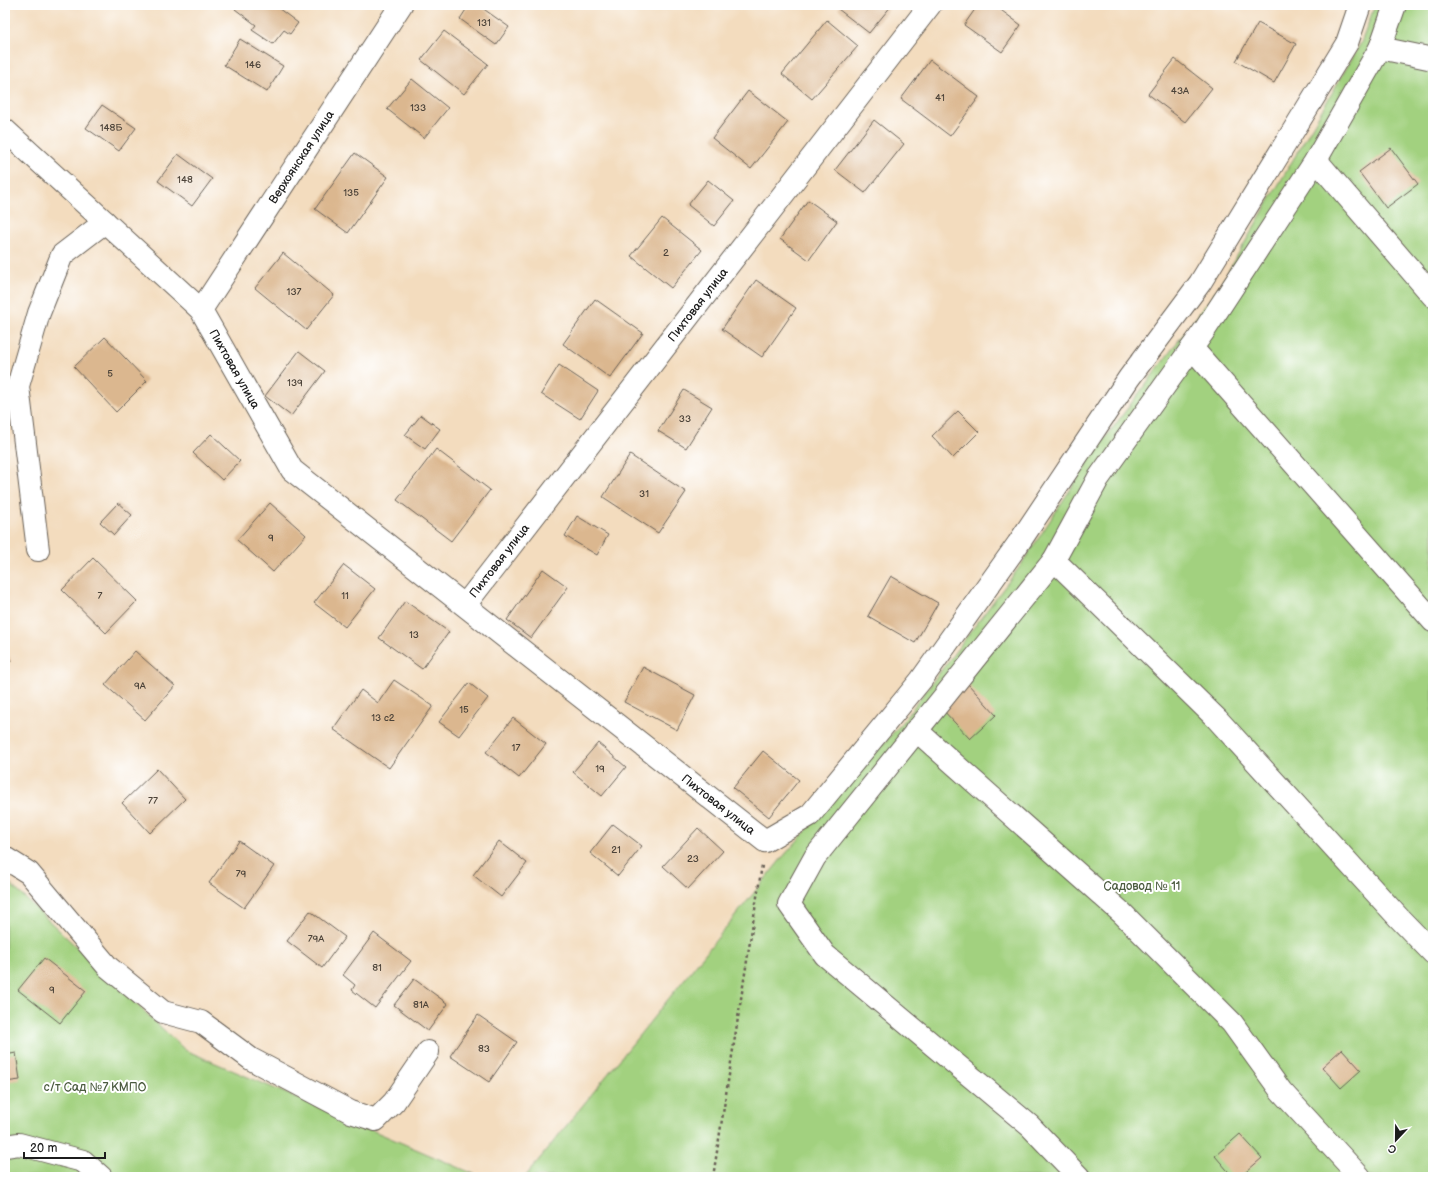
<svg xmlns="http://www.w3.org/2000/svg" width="1438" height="1182" font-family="'Balsamiq Sans',sans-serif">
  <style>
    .green { fill: #a2d17f; stroke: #5f764e }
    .building { fill: #dbb78f }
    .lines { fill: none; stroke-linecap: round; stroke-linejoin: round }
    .minor-casing { stroke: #675f55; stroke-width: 24 }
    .path { stroke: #675f55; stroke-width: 2.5; stroke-dasharray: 3 3; stroke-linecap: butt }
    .minor { stroke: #fff; stroke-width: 22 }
    .labels { text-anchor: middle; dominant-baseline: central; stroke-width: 4; stroke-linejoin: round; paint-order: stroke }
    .number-label { font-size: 10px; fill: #4c4339 }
    .street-label { font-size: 12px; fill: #1c1c1c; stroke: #fff }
    .park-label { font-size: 12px; fill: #4b5b3f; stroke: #fff }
  </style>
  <rect width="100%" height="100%" fill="#fff"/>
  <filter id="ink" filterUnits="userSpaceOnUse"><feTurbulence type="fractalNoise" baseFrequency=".025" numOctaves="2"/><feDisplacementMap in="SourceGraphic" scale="8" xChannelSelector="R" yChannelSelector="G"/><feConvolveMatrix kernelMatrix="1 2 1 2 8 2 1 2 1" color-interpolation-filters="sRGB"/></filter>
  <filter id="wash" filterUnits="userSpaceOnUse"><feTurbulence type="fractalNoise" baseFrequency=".012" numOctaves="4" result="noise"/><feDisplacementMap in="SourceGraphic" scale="16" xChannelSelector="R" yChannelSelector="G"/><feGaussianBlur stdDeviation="0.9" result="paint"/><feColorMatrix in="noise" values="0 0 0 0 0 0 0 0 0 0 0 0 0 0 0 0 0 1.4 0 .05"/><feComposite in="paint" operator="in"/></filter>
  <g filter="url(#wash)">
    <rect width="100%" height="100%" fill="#f3dcbe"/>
    <path class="green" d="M1375,5H1433V1177H525L782,858L899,726L1021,565L1096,450L1219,287L1361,43Z
      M5,879L185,1050L481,1177H5Z"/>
    <g id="blocks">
      <path class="building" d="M238,5H274L298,23L290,34L284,30L273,44L252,30L256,25L235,9Z
        M469,5H478L509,27L496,45L460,19Z
        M841,5H892L869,33L838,9Z
        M978,5H994L1021,25L1002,52L964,25Z
        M827,20L858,46L812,99L782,74Z
        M1258,23L1296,44L1274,83L1236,61Z
        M444,31L488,64L464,94L421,60Z
        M240,39L283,66L267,92L224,65Z
        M1175,59L1212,88L1185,122L1148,94Z
        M930,60L979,97L950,136L901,99Z
        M412,79L448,108L424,138L387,109Z
        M748,91L788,122L751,169L712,138Z
        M102,105L136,128L119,151L86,128Z
        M874,120L904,144L865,193L835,170Z
        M1391,148L1418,184L1386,208L1359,172Z
        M355,153L388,177L348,233L315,209Z
        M178,154L212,179L192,206L158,181Z
        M708,180L734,201L714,226L688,205Z
        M808,200L837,221L809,260L780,239Z
        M662,218L702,250L671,288L631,256Z
        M283,253L334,295L306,330L255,288Z
        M756,280L796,308L762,357L722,329Z
        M595,299L643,333L610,378L563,344Z
        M105,337L147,381L116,412L74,367Z
        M299,351L325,371L291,416L265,396Z
        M559,365L598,391L580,419L541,394Z
        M684,390L712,407L686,448L658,431Z
        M958,411L979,432L953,458L932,436Z
        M421,415L440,429L425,449L405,435Z
        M211,434L240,461L222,480L193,453Z
        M436,449L490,490L451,541L397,500Z
        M630,455L686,492L658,533L603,497Z
        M118,503L132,515L114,535L100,522Z
        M270,503L306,535L273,572L237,540Z
        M577,516L608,535L597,555L565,536Z
        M93,558L137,601L106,633L62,590Z
        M344,565L375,589L345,627L314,603Z
        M543,569L568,587L531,638L507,620Z
        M891,576L938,603L915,643L868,616Z
        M405,601L449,632L422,669L379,638Z
        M5,646L11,661L5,663Z
        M135,651L175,686L145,720L105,685Z
        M643,667L695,695L677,730L624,702Z
        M394,680L433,706L389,768L333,729L361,690L378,703Z
        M469,683L488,698L459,736L439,722Z
        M968,684L996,715L970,739L941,708Z
        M513,718L546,744L519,778L486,752Z
        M598,743L626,767L602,796L573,772Z
        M763,751L799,780L769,817L733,788Z
        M157,769L185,799L150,833L122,803Z
        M613,824L642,846L618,876L590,853Z
        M698,828L723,851L688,889L663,866Z
        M239,841L274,866L244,908L209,883Z
        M499,841L527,863L501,897L473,875Z
        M310,911L345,937L322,968L287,941Z
        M374,933L411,961L375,1008L352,990L355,985L343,975Z
        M44,958L86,991L60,1023L18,990Z
        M414,979L448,1004L428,1031L394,1005Z
        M478,1015L517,1042L489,1082L450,1056Z
        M1342,1049L1361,1070L1341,1088L1322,1067Z
        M16,1053L20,1080L5,1082V1055Z
        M1240,1134L1262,1158L1240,1177H1233L1215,1156Z"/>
    </g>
  </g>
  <g filter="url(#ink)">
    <use href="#blocks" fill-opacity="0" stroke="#675f55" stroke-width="1"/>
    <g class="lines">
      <defs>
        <g id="minor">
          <path d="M1395,5L1380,48L1433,59"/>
          <path id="s1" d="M5,130L201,310L292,470L765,841L810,815L921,680L1018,544L1129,378L1200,283L1347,43L1360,5"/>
          <path d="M1316,160L1433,296"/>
          <path id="s2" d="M201,310L401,5"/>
          <path d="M1192,348L1433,621"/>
          <path d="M38,550L18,386L39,313L62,255L105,222"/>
          <path d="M1054,560L1217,719L1398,917L1433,953"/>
          <path id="s3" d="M465,605L930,5"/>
          <path d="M916,730L1122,913L1232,1023L1281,1091L1360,1177"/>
          <path d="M5,858L29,873L108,967L163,1012L201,1022L251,1059L351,1112L376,1120L394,1102L428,1052"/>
          <path d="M5,1146L19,1144L83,1161L101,1177"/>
          <path d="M1079,1177L1030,1126L825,955L789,904L815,857L1054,560L1098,479L1204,331L1316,160L1380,48"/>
        </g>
      </defs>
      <use href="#minor" class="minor-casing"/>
      <path class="path" d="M713,1177L762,865"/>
      <use href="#minor" class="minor"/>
    </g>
  </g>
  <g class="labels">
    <g class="number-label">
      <text x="484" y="23">131</text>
      <text x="253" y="65">146</text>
      <text x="1180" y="91">43А</text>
      <text x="940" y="98">41</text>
      <text x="418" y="108">133</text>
      <text x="111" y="128">148Б</text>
      <text x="185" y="180">148</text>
      <text x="351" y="193">135</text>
      <text x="666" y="253">2</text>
      <text x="294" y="292">137</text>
      <text x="110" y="374">5</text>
      <text x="295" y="383">139</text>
      <text x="685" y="419">33</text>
      <text x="644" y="494">31</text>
      <text x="271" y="538">9</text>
      <text x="100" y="596">7</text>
      <text x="345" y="596">11</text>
      <text x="414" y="635">13</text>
      <text x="140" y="686">9А</text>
      <text x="464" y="710">15</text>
      <text x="383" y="718">13 с2</text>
      <text x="516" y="748">17</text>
      <text x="600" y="769">19</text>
      <text x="153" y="801">77</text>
      <text x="616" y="850">21</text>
      <text x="693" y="859">23</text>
      <text x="241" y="874">79</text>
      <text x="316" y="939">79А</text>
      <text x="377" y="968">81</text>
      <text x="52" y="990">9</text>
      <text x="421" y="1005">81А</text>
      <text x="484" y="1049">83</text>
    </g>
    <g class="street-label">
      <text stroke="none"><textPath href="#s2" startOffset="183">Верхоянская улица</textPath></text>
      <text stroke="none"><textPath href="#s3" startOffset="380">Пихтовая улица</textPath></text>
      <text stroke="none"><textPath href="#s1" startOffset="334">Пихтовая улица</textPath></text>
      <text stroke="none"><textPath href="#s3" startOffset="56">Пихтовая улица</textPath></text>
      <text stroke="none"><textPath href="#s1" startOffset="992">Пихтовая улица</textPath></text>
    </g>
    <g class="park-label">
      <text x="1142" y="886">Садовод № 11</text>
      <text x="95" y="1087">с/т Сад №7 КМПО</text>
    </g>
  </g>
  <rect width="1438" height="1182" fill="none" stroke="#fff" stroke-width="20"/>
  <g transform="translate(1396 1140) rotate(202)" stroke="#ffffff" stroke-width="3" paint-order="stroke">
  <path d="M0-3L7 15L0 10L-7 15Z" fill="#1c1c1c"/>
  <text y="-6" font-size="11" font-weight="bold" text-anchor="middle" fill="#1c1c1c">С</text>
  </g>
  <path d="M24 1152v6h81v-6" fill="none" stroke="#1c1c1c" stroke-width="2"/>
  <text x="30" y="1152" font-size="12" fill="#1c1c1c" stroke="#ffffff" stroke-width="3" paint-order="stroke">20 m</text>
</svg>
